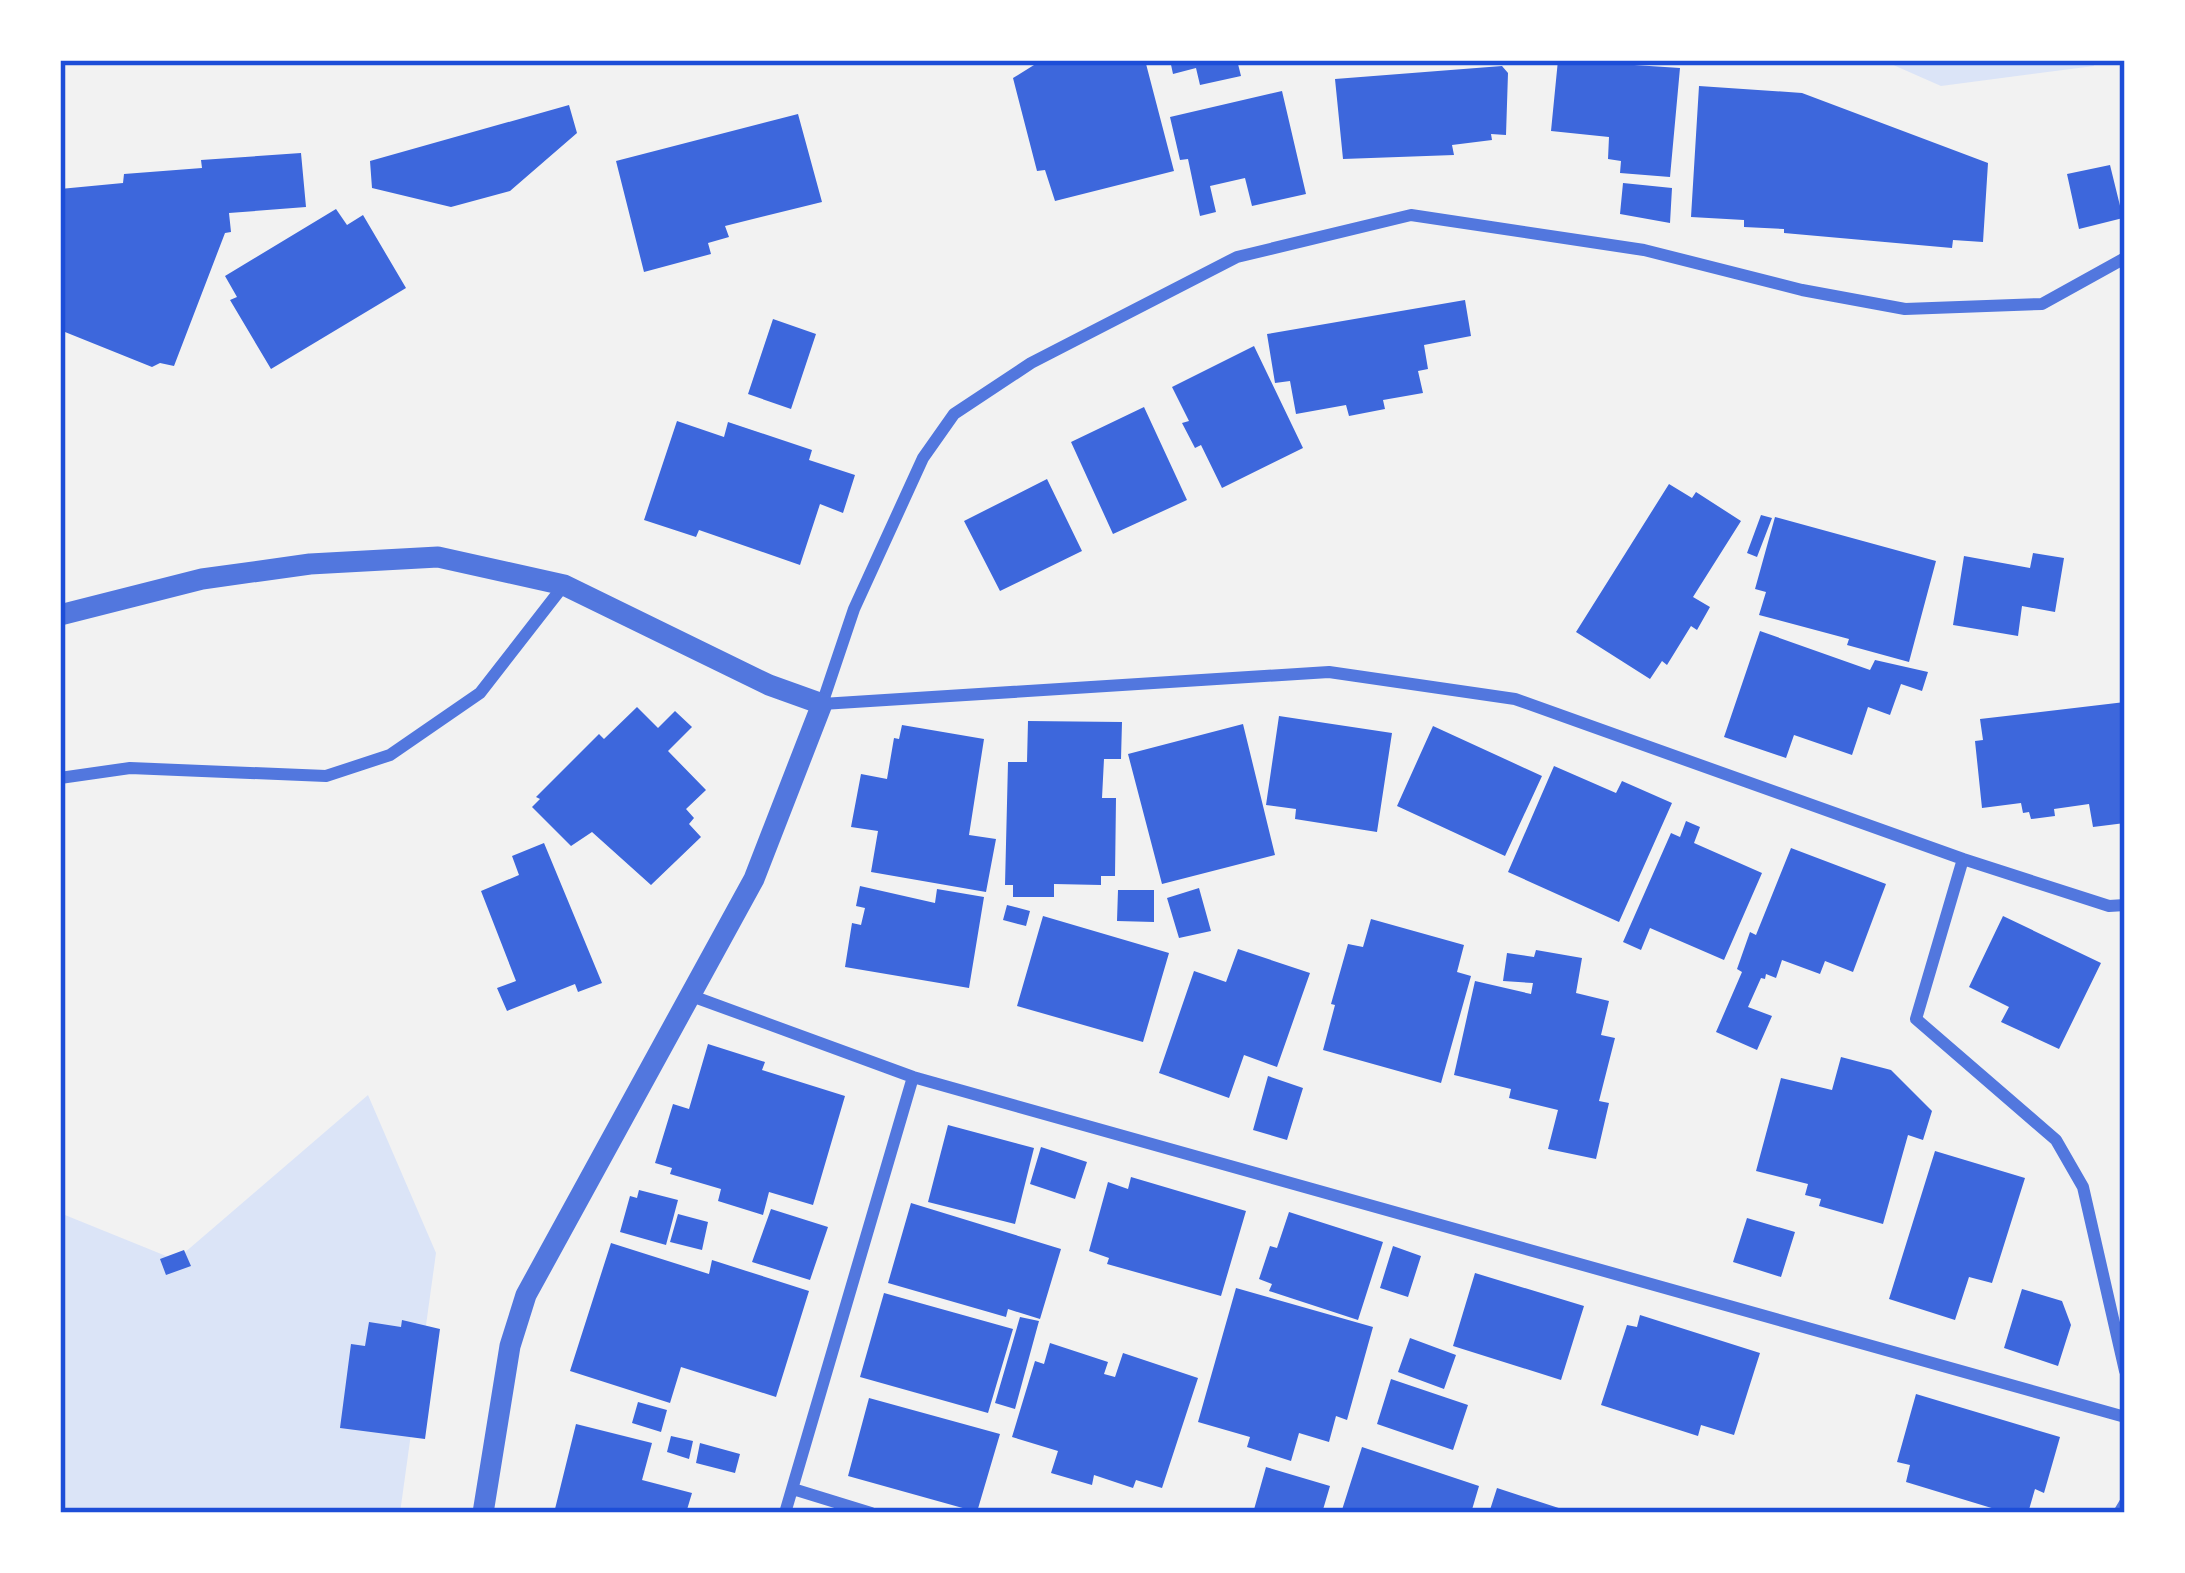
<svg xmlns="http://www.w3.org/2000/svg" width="2185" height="1573" font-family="'Roboto Condensed',sans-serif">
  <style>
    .green { fill: #dbe4f7 }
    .building { fill: #3d67dc }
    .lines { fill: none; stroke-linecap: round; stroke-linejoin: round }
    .minor { stroke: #5277de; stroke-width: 12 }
    .tertiary { stroke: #5277de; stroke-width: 21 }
    .neatline { fill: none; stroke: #1d4ed8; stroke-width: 4.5 }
  </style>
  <rect width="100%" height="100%" fill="#f2f2f2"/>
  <path class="green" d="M1882,60H2092L2094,66L1941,86Z
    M368,1095L436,1253L400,1513H60V1213L176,1260Z"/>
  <path class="building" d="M1042,60H1145L1174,171L1055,201L1045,170L1037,171L1013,78Z
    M1170,60H1237L1241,76L1200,85L1196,68L1173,74Z
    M1558,60L1680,68L1670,177L1620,173L1621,161L1608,159L1609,137L1551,131Z
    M1502,66L1508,73L1506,135L1491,134L1492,140L1452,145L1454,155L1343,159L1335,79Z
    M1699,86L1802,93L1988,163L1983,242L1953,240L1952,248L1784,233V229L1744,227V220L1691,217Z
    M1282,91L1306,194L1252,206L1245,178L1210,186L1216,212L1200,216L1188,159L1180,160L1170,117Z
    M569,105L577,133L510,191L451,207L372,188L370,161Z
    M798,114L822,202L725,226L729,237L708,243L711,254L644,272L616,161Z
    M301,153L306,207L229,213L231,232L225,233L174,366L160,363L152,367L60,330V189L123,183L124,174L202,168L201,160Z
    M2110,165L2123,218L2079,229L2067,174Z
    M1623,183L1672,188L1670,223L1620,214Z
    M336,209L347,225L363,215L406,288L271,369L230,300L237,297L225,276Z
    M1465,300L1471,336L1424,345L1428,369L1418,371L1423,393L1383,400L1385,409L1349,416L1346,405L1296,414L1290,381L1275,383L1267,334Z
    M773,319L816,334L791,409L748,394Z
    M1254,346L1303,448L1222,488L1201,445L1195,448L1182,423L1189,421L1172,387Z
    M1144,407L1187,500L1113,534L1071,442Z
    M677,421L724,437L728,422L812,450L809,460L855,475L843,513L820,504L800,565L699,530L696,537L644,520Z
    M1047,479L1082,551L1000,591L964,521Z
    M1669,484L1692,498L1696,492L1741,521L1693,597L1710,607L1697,630L1691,626L1667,665L1662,661L1650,679L1576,632Z
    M1761,515L1772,518L1757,557L1747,553Z
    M1775,517L1936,561L1909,662L1847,645L1849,639L1759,615L1766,592L1755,589Z
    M2033,553L2064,558L2055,612L2022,606L2018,636L1953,625L1964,556L2030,568Z
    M1760,631L1870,670L1875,660L1928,672L1922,691L1901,684L1890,715L1868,707L1852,755L1794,735L1786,758L1724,737Z
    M2125,702V823L2093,827L2089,804L2054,809L2055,816L2031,819L2029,812L2023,813L2021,803L1982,808L1975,741L1983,740L1980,719Z
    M637,707L658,728L675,711L692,727L668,751L706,790L686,809L694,818L689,824L701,837L651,885L592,832L571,846L532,807L540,799L536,797L599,734L604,739Z
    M1279,716L1392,733L1377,832L1295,819L1296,809L1266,805Z
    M1028,721L1122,722L1121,759H1104L1102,798H1116L1115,876H1101V885L1054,884V897H1013V885H1005L1008,762H1027Z
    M1243,724L1275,855L1162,884L1128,754Z
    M902,725L984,739L969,835L996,839L986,892L871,872L878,831L851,827L861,774L887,779L894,738L899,739Z
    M1433,726L1542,776L1505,856L1397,806Z
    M1554,766L1616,793L1622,781L1672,803L1619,922L1508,872Z
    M1686,821L1700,827L1694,843L1762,873L1724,960L1650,928L1641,950L1623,942L1671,833L1680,837Z
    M544,843L602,983L578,992L575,984L507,1011L497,988L516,981L481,891L519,875L512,856Z
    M1791,848L1886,884L1853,972L1825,961L1820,974L1782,960L1776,978L1766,974L1765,979L1761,978L1748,1007L1772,1016L1757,1050L1716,1032L1742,972L1737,969L1750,932L1756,935Z
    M860,886L935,903L937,889L984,897L969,988L845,967L852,923L861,925L865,908L856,906Z
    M1199,888L1211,931L1179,938L1167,898Z
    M1118,890H1154V922L1117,921Z
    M1007,905L1030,911L1026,926L1003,920Z
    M1043,916L1169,953L1143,1042L1017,1006Z
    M2003,916L2101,963L2059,1049L2001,1022L2009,1007L1969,987Z
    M1371,919L1464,945L1457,972L1471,976L1441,1083L1323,1050L1335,1005L1331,1004L1348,944L1363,947Z
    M1238,949L1310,973L1277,1067L1244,1055L1229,1098L1159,1073L1194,971L1226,982Z
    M1536,950L1582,958L1576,993L1609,1001L1601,1035L1615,1038L1599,1101L1609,1103L1596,1159L1548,1149L1558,1110L1509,1098L1511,1089L1454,1075L1475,981L1531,994L1533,983L1503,981L1507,953L1534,957Z
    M708,1044L765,1062L762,1070L845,1096L813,1205L769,1192L763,1215L718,1201L721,1189L670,1174L672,1168L655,1163L673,1104L689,1109Z
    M1841,1057L1891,1070L1932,1111L1923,1140L1908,1135L1883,1224L1819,1206L1821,1199L1805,1195L1808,1184L1756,1171L1781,1078L1832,1090Z
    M1268,1076L1303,1088L1287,1140L1253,1130Z
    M948,1125L1034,1148L1015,1224L928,1202Z
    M1041,1147L1087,1162L1075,1199L1030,1184Z
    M1935,1151L2025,1178L1992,1283L1969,1277L1955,1320L1889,1299Z
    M1131,1177L1246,1211L1221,1296L1107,1264L1109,1258L1089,1251L1108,1182L1128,1189Z
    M639,1190L678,1200L666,1245L620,1232L630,1196L637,1198Z
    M911,1203L1061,1249L1040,1319L1008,1309L1006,1317L888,1283Z
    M771,1209L828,1227L810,1280L752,1262Z
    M1289,1212L1383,1242L1358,1320L1269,1291L1272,1284L1259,1279L1270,1246L1277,1248Z
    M678,1214L708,1222L702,1250L670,1242Z
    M1747,1218L1795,1232L1781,1277L1733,1262Z
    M611,1243L709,1274L712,1260L809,1291L776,1397L681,1367L670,1403L570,1371Z
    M1393,1246L1421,1256L1408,1297L1380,1288Z
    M184,1250L191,1266L166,1275L160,1259Z
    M1475,1273L1584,1306L1561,1380L1453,1346Z
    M1236,1288L1373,1327L1347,1420L1336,1416L1329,1442L1299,1433L1291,1461L1247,1447L1250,1437L1198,1422Z
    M2022,1289L2062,1301L2071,1325L2058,1366L2004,1348Z
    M884,1293L1013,1329L988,1413L860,1377Z
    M1640,1315L1760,1353L1734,1435L1701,1425L1698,1436L1601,1405L1627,1325L1637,1327Z
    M1020,1317L1039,1321L1015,1409L995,1403Z
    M402,1320L440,1329L425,1439L340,1428L351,1344L365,1346L369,1322L401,1327Z
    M1410,1338L1456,1355L1444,1389L1398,1372Z
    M1050,1343L1108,1362L1104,1374L1115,1377L1123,1353L1198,1378L1162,1488L1136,1480L1133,1488L1094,1475L1092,1485L1051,1473L1058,1451L1012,1437L1035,1361L1044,1364Z
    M1391,1379L1468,1405L1453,1450L1377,1424Z
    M1916,1394L2060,1437L2044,1493L2035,1489L2028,1513H2008L1906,1482L1910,1465L1897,1462Z
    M869,1398L1000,1434L977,1512L848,1476Z
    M638,1402L667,1410L661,1432L632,1423Z
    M576,1424L652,1443L642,1480L692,1493L686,1513H554Z
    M671,1436L693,1441L689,1459L667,1452Z
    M700,1443L740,1454L735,1473L696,1463Z
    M1362,1447L1479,1486L1471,1513H1341Z
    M1266,1467L1330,1486L1322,1513H1253Z
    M1497,1488L1571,1512V1513H1489Z"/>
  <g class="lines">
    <path class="minor" d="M2125,258L2042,304L1905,309L1802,290L1644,250L1411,215L1237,257L1031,363L954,414L923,458L854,609L822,704L1329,672L1515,699L1963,859L2109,906L2125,905
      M60,778L130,768L326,776L390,755L480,693L564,585
      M1963,859L1916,1019L2056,1140L2083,1187L2125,1371
      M689,995L913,1077L2125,1417
      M793,1489L871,1513
      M785,1513L913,1077
      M2119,1513L2125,1503"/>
    <path class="tertiary" d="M60,615L202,579L310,564L438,557L564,585L769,685L822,704L754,879L526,1295L510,1346L483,1513"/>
  </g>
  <rect width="2185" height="1573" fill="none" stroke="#ffffff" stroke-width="126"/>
  <rect x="63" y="63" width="2059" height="1447" class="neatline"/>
</svg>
